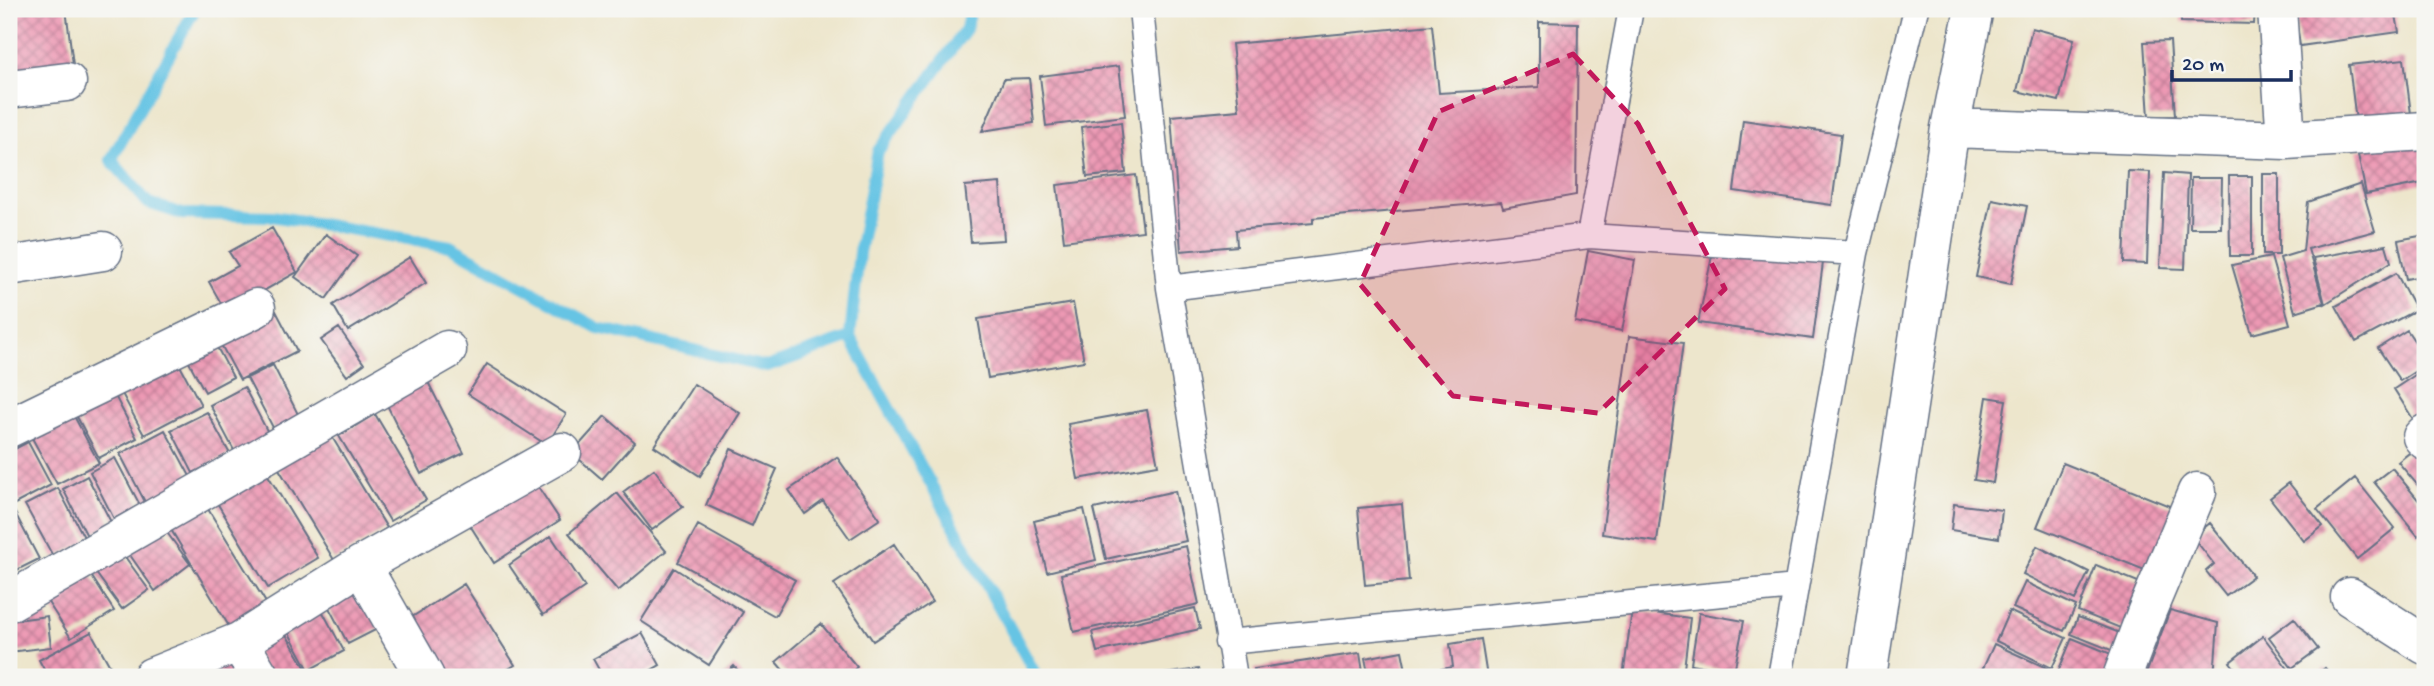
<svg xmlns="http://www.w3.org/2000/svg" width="2434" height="686" font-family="'Gochi Hand',sans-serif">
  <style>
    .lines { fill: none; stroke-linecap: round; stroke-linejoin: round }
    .stream { stroke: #66c4e4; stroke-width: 12 }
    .building { fill: url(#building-cross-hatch) }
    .service-casing { stroke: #646f84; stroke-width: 27 }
    .minor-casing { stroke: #646f84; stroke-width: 41 }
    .service { stroke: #fff; stroke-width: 24 }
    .minor { stroke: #fff; stroke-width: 38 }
    .marked { fill: #c2185b; fill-opacity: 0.2; stroke: #c2185b; stroke-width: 5; stroke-dasharray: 14 9; stroke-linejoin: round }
  </style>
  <defs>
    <pattern id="building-cross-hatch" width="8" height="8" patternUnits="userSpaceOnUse" patternTransform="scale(1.75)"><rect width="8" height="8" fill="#ed99b4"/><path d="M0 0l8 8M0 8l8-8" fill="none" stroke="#bf7d96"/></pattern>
  </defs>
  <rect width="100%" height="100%" fill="#f6f6f2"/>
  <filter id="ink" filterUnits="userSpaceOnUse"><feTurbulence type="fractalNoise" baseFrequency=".0143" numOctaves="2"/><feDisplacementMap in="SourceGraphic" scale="14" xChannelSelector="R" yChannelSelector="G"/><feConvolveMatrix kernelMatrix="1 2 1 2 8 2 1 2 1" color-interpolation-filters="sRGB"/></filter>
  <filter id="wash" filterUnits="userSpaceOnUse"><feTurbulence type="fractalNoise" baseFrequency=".00686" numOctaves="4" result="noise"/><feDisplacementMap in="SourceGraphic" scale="28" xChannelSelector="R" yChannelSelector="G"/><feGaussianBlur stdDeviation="1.57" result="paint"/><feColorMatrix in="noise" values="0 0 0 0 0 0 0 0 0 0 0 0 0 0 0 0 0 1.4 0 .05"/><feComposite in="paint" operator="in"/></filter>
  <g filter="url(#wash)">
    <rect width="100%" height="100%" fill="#ede6cc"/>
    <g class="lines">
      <path class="stream" d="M195,9L111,160L148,203L182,214L272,216L450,246L598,328L767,367L850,337
        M970,9L966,29L878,151L859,253L850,337L1037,677"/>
    </g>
    <g id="blocks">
      <path class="building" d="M9,9H66L73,65L9,71Z
        M2181,9H2255L2254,24L2181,22Z
        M2318,9H2395L2399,32L2300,46L2295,12Z
        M1539,22L1578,23L1576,195L1503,208L1501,202L1313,218V223L1236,230L1237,246L1181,251L1171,116L1239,110L1232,44L1432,25L1439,93L1539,87Z
        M2032,28L2074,39L2059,101L2017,91Z
        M2170,41L2175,116L2149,117L2144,42Z
        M2404,59L2411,114L2356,121L2349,65Z
        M1119,66L1125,116L1046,126L1040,76Z
        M1029,78L1034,123L982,131L1004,79Z
        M1743,120L1841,134L1832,205L1734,191Z
        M1121,122L1126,173L1087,177L1081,127Z
        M2425,137V189L2423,183L2366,194L2357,150Z
        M2128,171L2150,172L2147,264L2124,263Z
        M2164,173L2188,175L2185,269L2160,268Z
        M2263,174H2279V255H2263Z
        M1136,175L1143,231L1064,241L1057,185Z
        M2229,176H2252V256H2230Z
        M2191,178H2222L2221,228H2190Z
        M1000,183L1004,240L971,242L965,186Z
        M2361,184L2375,231L2308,249L2324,303L2295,312L2280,258L2303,251L2308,202Z
        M1992,199L2027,206L2011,284L1976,277Z
        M272,228L297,272L226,312L209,282L238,266L229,252Z
        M326,234L357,256L326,299L295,277Z
        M2425,235V275L2406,279L2398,240Z
        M2386,245L2391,262L2325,304L2313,258Z
        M1588,251L1635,260L1622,331L1575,322Z
        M1713,251L1824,255L1813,339L1698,323Z
        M410,257L426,283L348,331L333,305Z
        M2271,257L2290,324L2252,334L2232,265Z
        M2396,273L2416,310L2356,342L2336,306Z
        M1073,303L1084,361L988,378L978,319Z
        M276,311L297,351L240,380L219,341Z
        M339,328L364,364L347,376L321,340Z
        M2407,330L2425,357V365L2400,381L2378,348Z
        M211,336L233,377L205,392L183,351Z
        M1629,336L1683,343L1657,542L1602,534Z
        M176,358L201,405L144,435L119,388Z
        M487,364L566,414L547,445L468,394Z
        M273,365L304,426L279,439L247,378Z
        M2424,369L2425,415L2415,422L2394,389Z
        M427,380L464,453L421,474L385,401Z
        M694,384L740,413L700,476L654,446Z
        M244,387L273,442L239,460L210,405Z
        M113,392L137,438L99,458L75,413Z
        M1987,397L2006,400L1993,483L1974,480Z
        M1147,410L1158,465L1078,479L1068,424Z
        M207,412L230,454L193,473L171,430Z
        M375,414L426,500L390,521L339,436Z
        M74,416L99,463L57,484L32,438Z
        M605,416L635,442L602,479L572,453Z
        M326,427L387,528L334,560L273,459Z
        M165,430L191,478L145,502L120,454Z
        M28,442L51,485L9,507V452Z
        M731,449L777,469L752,526L706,505Z
        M2413,450L2425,464V494L2398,462Z
        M837,457L880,519L850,539L823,501L805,514L789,490Z
        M115,458L140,505L114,519L90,472Z
        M2063,463L2177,509L2152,573L2037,527Z
        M263,467L318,558L268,588L213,496Z
        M2392,468L2425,508V530L2418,536L2374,482Z
        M654,469L683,507L652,530L623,492Z
        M87,476L112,524L87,536L63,489Z
        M531,476L560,520L494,563L466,519Z
        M2355,478L2395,528L2357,559L2317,509Z
        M2289,483L2323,526L2304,541L2270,498Z
        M58,488L86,541L54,558L25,505Z
        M1175,491L1186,541L1106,559L1094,509Z
        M617,493L666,551L618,591L569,533Z
        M203,501L268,606L230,628L167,523Z
        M1402,504L1409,581L1365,585L1358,508Z
        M1954,504L2002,510L1999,538L1951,530Z
        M1084,509L1096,560L1047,572L1034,521Z
        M14,511L39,559L9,574V514Z
        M157,519L190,564L155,591L123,545Z
        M2210,523L2253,576L2226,596L2206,571L2214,564L2193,537Z
        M698,525L795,580L775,616L678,562Z
        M551,536L585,587L543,615L509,565Z
        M115,543L149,590L122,609L88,562Z
        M894,544L932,602L873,641L834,584Z
        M1186,546L1199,604L1074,632L1061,574Z
        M2037,546L2089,572L2075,600L2023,574Z
        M83,563L114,611L71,638L40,590Z
        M2096,565L2148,586L2130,632L2078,611Z
        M674,568L743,612L709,665L641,621Z
        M368,579L389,623L348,644L325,600Z
        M2025,582L2076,606L2064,631L2013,608Z
        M464,584L515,665L495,677H435L401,624Z
        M319,605L344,651L309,670L284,624Z
        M1195,608L1200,629L1097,652L1092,632Z
        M1632,610L1690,618L1683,677H1623Z
        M2170,610L2218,623L2214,677H2145Z
        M2009,611L2066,638L2052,668L1996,641Z
        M1699,613L1744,621L1734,672L1691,664Z
        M47,616L51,647L9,652V621Z
        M2078,617L2133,638L2126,656L2071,634Z
        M2294,618L2318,649L2292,668L2269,637Z
        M280,624L308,672L299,677H269L249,641Z
        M821,624L857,667L846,677H789L776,662Z
        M91,632L116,677H48L39,660Z
        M642,633L660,665L639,677H603L593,659Z
        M2263,636L2289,670L2280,677H2242L2230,662Z
        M2072,638L2121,658L2113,677H2070L2058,672Z
        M1481,639L1487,677H1369L1365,658L1402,651L1407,675L1453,667L1450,644Z
        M1994,644L2049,669L2045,677H1979Z
        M225,653L238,677H179Z
        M1360,653L1364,677H1255L1254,669Z
        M734,666L744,677H722Z
        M2325,668L2333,677H2314Z
        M1198,669L1200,677H1149V676Z"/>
    </g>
  </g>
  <g filter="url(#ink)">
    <use href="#blocks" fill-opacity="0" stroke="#646f84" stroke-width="2"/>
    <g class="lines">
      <defs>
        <path id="service" d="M1141,9L1169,288L1235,677
          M1589,236L1631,9
          M1169,288L1589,236L1856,253
          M1227,642L1796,587
          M1780,677L1856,253L1916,9"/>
        <path id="minor" d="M2277,9L2286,140
          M9,89L67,82
          M1950,128L2286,140L2425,131
          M9,266L103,251
          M9,428L256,308
          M2425,434L2422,437L2425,440
          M361,565L425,677
          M2350,597L2425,645
          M9,602L447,350
          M239,642L260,677
          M152,677L239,642L361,565L562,452
          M1867,677L1950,128L1974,9
          M2122,677L2147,611L2197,492"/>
      </defs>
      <use href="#service" class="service-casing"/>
      <use href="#minor" class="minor-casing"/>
      <use href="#service" class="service"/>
      <use href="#minor" class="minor"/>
    </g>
  </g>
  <path class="marked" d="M1573,54L1638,124L1725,289L1598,413L1453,396L1360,284L1438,112Z"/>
  <rect width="2434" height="686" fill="none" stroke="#f6f6f2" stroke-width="35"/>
  <path d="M2172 70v10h119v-10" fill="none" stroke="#1b2f5e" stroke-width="3.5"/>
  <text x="2182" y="70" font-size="21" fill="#1b2f5e" stroke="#f6f6f2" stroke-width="5" paint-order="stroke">20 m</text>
</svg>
